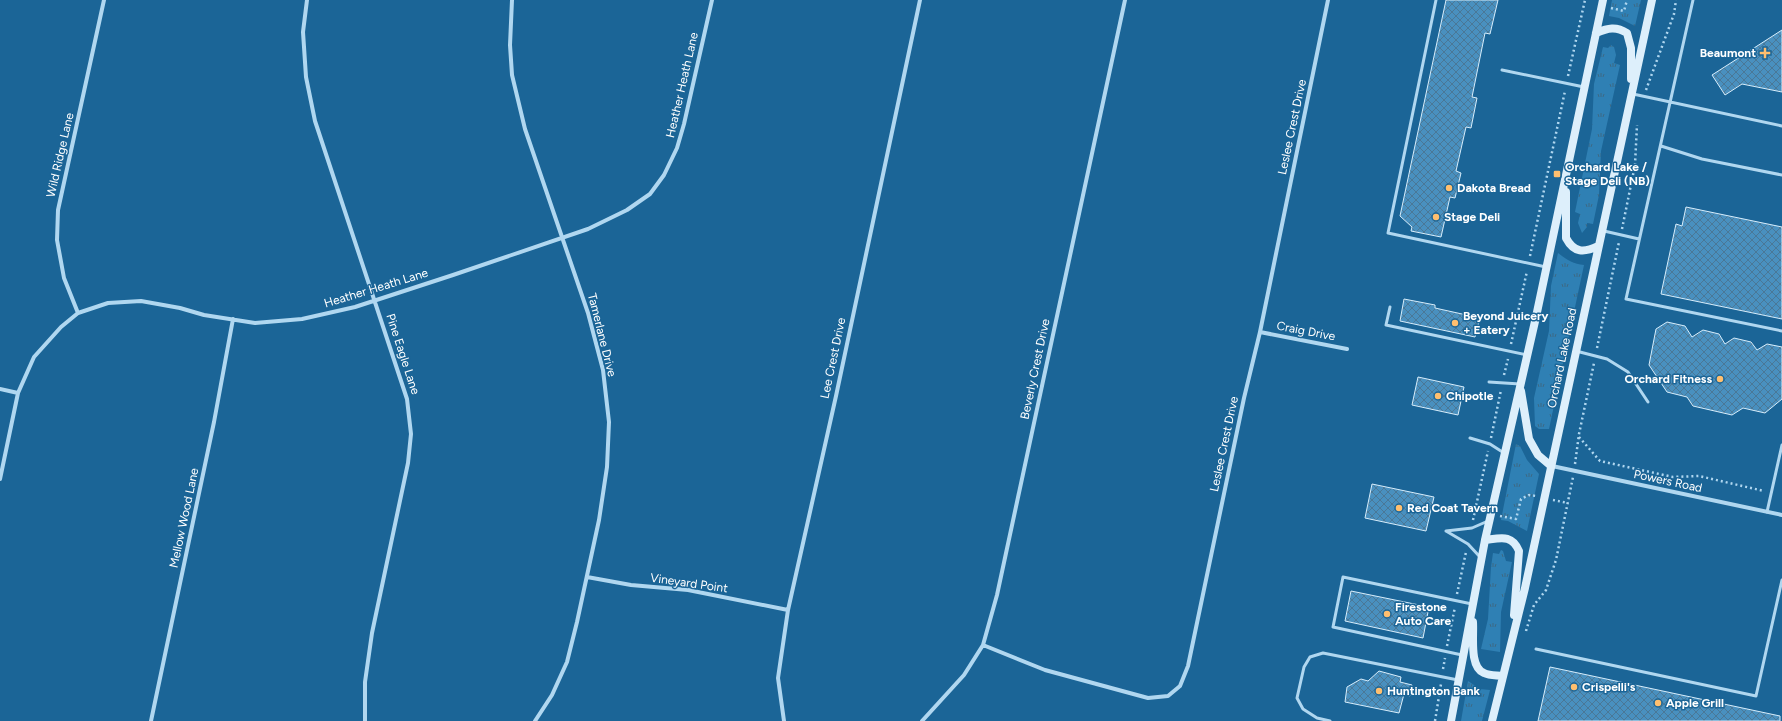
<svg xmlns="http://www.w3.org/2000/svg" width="1782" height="721" font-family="Figtree,sans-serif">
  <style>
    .grass { fill: url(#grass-tufts) }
    .building { fill: url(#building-cross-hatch); stroke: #d7edfb }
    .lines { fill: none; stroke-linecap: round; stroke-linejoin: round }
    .path { stroke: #b0d7f0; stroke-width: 2.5; stroke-dasharray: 2 3; stroke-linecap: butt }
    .lane { stroke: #b0d7f0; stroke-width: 3 }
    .street { stroke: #b0d7f0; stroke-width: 4 }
    .secondary { stroke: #ddeffb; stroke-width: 8 }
    .poi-dot { fill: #ffbf6f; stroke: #1b6597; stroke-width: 1.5 }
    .labels { text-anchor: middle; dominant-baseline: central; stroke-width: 3; stroke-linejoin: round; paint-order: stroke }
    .poi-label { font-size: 12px; font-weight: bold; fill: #fff; stroke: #1b6597; text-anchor: start }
    .street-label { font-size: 12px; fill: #fff; stroke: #1b6597 }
  </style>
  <defs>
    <pattern id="grass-tufts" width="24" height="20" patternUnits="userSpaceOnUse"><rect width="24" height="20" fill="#2f80b4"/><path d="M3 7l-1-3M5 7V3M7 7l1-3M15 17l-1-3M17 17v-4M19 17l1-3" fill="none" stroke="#3c6985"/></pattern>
    <pattern id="building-cross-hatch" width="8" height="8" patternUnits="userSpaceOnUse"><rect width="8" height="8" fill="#4990bf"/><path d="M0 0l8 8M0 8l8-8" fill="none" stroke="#4a7897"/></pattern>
  </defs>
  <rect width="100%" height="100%" fill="#1b6597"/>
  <path class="grass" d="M1612,0H1641L1635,26L1619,18L1609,16Z
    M1611,45L1614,47L1616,55L1614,63L1620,65L1601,151L1599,195L1593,224L1587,223V227L1582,233L1578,223L1580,214L1575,212L1592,129L1594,84L1603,47L1608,48Z
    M1558,253C1567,260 1573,264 1584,265L1549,429H1539L1535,426L1534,398L1549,331L1551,286Z
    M1516,444L1520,446L1527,460L1539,474L1527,531L1508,521L1501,520Z
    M1501,550L1503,551L1506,561L1512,562L1501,612L1500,652L1481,649L1488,619L1491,567L1493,553L1499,554Z
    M1468,681L1480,689L1490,690L1482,721H1461Z"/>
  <path class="building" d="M1446,0H1498L1490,34L1485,33L1472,97L1477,98L1471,128L1466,127L1456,171L1461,173L1455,198L1450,197L1441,237L1411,231L1412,227L1400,216Z
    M1782,30V92L1742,84L1725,95L1712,75Z
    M1686,207L1782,227V319L1661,294L1676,224L1682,226Z
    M1404,299L1435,305V308L1480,318L1475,337L1400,321Z
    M1667,322L1685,326L1692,337L1703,330L1719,334L1725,344L1734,338L1751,342L1757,350L1767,344L1782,347V399L1765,413L1743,408L1732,415L1693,406L1687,397L1667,392L1649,365L1656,329Z
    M1418,377L1464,387L1458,415L1412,405Z
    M1372,484L1434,497L1426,531L1365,518Z
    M1351,591L1429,607L1423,638L1345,621Z
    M1550,667L1780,716V721H1538Z
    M1379,671L1401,677L1400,682L1412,685L1410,696L1404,694L1399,713L1345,702L1347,687L1361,679L1368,681Z"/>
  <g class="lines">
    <path class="path" d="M1611,8L1624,11L1627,0
      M1568,76L1585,0
      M1646,90L1674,14L1676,0
      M1622,229L1635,165L1637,125
      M1530,256L1565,91
      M1511,344L1527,271
      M1597,348L1619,242
      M1504,375L1508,359
      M1579,437L1600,461L1673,477L1699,476L1764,491
      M1491,438L1501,390
      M1575,464L1579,434L1594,363
      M1553,500L1568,503
      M1500,516L1516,519L1521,499L1529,495L1536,496
      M1473,520L1488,451
      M1457,594L1466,552
      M1526,631L1534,605L1546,590L1556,560L1573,477
      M1447,646L1455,607
      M1443,669L1445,658
      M1435,721L1441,684"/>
    <path class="lane" d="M1436,0L1388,233L1546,267
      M1693,0L1626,299L1782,331
      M1502,70L1584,87
      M1633,94L1782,126
      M1661,146L1702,159L1782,175
      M1604,231L1639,239
      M1390,307L1386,325L1527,355
      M1576,351L1607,359L1628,372L1648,402
      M1489,382L1520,384
      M1470,438L1490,444L1504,453
      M1767,512L1782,445
      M1446,531L1468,544L1480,557
      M1446,531L1472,528L1488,521
      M1536,649L1756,696L1782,580
      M1462,655L1333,627L1343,577L1472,604
      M1330,721L1317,718L1303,709L1297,698L1304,667L1310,657L1323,653L1458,680"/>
    <path class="street" d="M307,0L303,32L306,77L315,121L407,399L411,434L408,463L372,633L365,682V721
      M512,0L510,45L512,75L525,129L588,313L603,370L609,422L607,467L599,520L577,622L567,662L552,695L535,721
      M78,313L64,278L57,240L58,210L104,0
      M1260,332L1347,349
      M0,389L18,393
      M1552,466L1782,515
      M0,479L18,393L34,357L61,327L78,313L108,303L141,301L180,308L204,315L255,323L302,319L355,307L453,275L588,229L627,210L650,194L664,175L677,148L684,124L712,0
      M587,577L631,585L688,590L788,610
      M983,645L1045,670L1148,698L1168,696L1180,686L1188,666L1244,398L1260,332L1328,0
      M151,721L214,422L233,319
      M784,721L778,678L788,610L836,396L920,0
      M922,721L964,675L983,645L997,595L1125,0"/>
    <path class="secondary" d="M1596,33C1608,28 1616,26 1627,33L1631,48V79
      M1566,192V238C1574,253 1584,253 1598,246
      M1521,391L1529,439L1538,455L1551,466
      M1485,540C1501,538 1512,534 1519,551L1514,615
      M1473,622C1474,636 1469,667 1484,673C1490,676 1497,675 1503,676
      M1451,721L1485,540L1536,317L1603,0
      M1492,721L1525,588L1652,0"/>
  </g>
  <g class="poi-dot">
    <path d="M1763 47h4v4h4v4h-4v4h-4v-4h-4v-4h4z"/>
    <rect x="1553" y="170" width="8" height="8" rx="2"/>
    <circle cx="1449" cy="188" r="4"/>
    <circle cx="1436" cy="217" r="4"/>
    <circle cx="1455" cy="323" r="4"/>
    <circle cx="1720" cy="379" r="4"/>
    <circle cx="1438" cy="396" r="4"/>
    <circle cx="1399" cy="508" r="4"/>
    <circle cx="1387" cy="614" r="4"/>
    <circle cx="1574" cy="687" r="4"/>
    <circle cx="1379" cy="691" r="4"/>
    <circle cx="1658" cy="703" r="4"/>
  </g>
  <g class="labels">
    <g class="poi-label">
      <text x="1756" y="53" text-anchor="end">Beaumont</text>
      <text x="1565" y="167">Orchard Lake /<tspan x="1565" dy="14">Stage Deli (NB)</tspan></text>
      <text x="1457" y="188">Dakota Bread</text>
      <text x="1444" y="217">Stage Deli</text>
      <text x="1463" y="316">Beyond Juicery<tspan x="1463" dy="14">+ Eatery</tspan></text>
      <text x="1712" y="379" text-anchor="end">Orchard Fitness</text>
      <text x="1446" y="396">Chipotle</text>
      <text x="1407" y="508">Red Coat Tavern</text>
      <text x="1395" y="607">Firestone<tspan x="1395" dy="14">Auto Care</tspan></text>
      <text x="1582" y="687">Crispelli's</text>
      <text x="1387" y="691">Huntington Bank</text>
      <text x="1666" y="703">Apple Grill</text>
    </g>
    <g class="street-label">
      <text transform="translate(682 85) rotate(-77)">Heather Heath Lane</text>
      <text transform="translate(1292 127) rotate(-78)">Leslee Crest Drive</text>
      <text transform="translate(60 155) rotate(-77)">Wild Ridge Lane</text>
      <text transform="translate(376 288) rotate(-17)">Heather Heath Lane</text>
      <text transform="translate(1306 331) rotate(11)">Craig Drive</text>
      <text transform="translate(602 335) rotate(76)">Tamerlane Drive</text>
      <text transform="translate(403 354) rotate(72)">Pine Eagle Lane</text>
      <text transform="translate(833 358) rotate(-78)">Lee Crest Drive</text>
      <text transform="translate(1562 358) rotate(-78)">Orchard Lake Road</text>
      <text transform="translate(1035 369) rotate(-78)">Beverly Crest Drive</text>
      <text transform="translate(1224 444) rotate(-78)">Leslee Crest Drive</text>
      <text transform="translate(1668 481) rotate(12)">Powers Road</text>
      <text transform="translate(184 518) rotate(-78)">Mellow Wood Lane</text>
      <text transform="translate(689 583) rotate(8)">Vineyard Point</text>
    </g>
  </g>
</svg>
